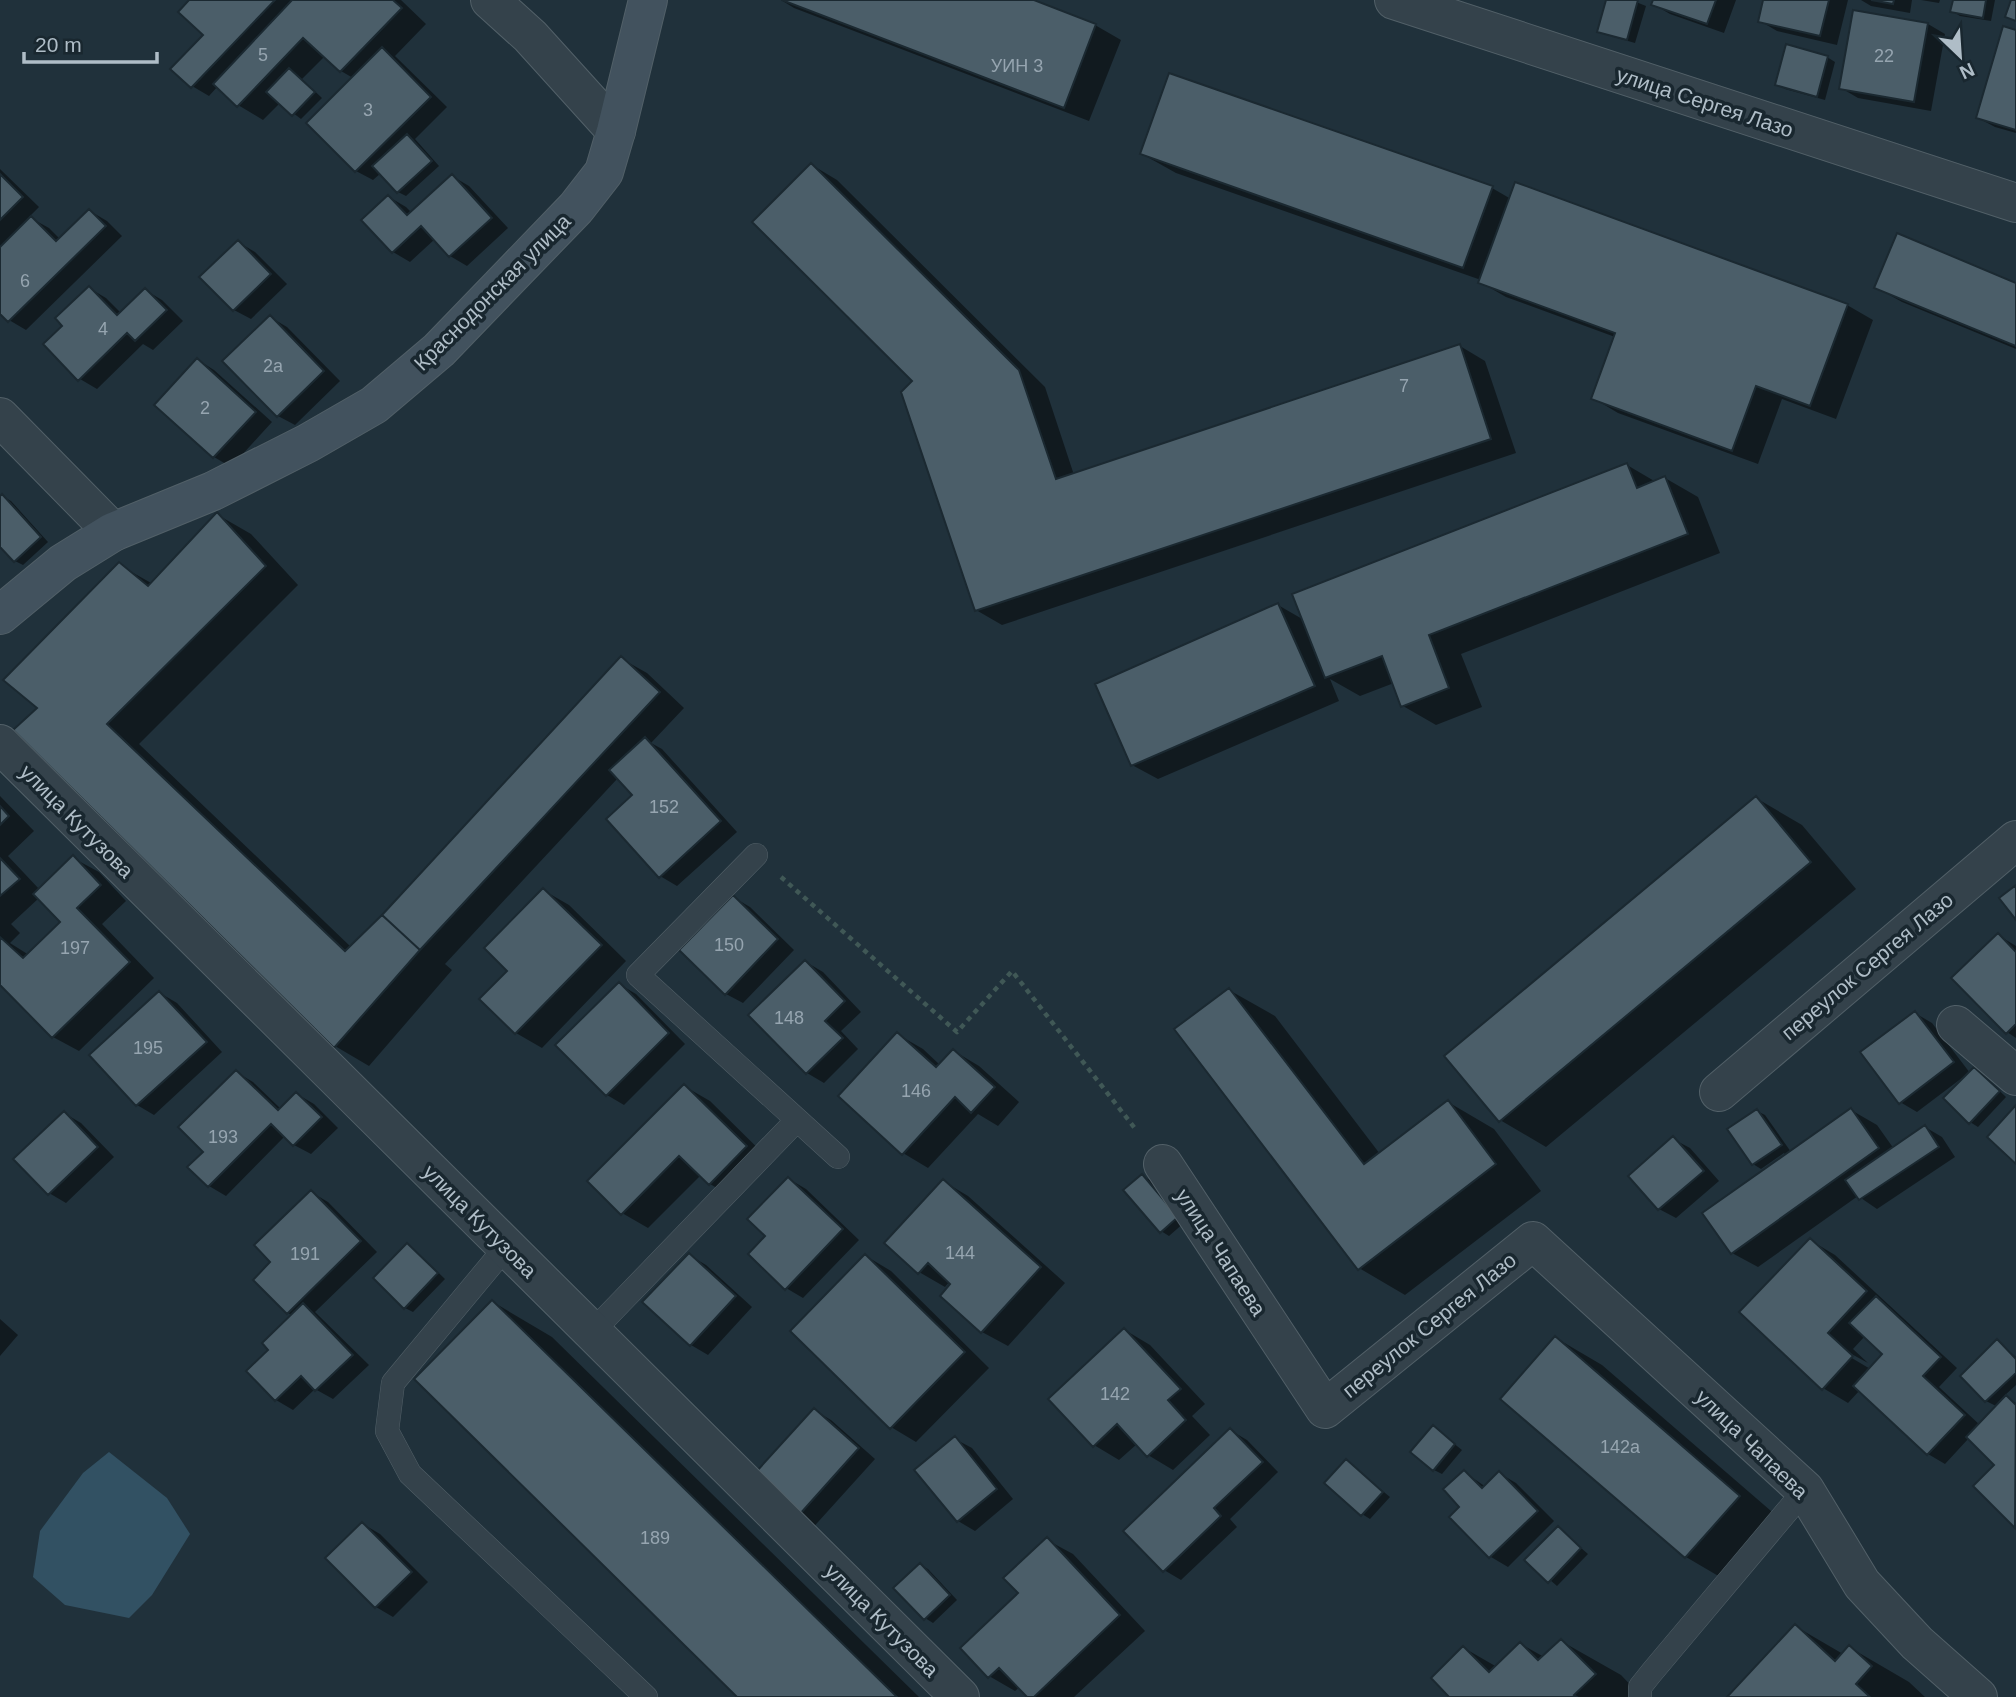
<svg xmlns="http://www.w3.org/2000/svg" width="2016" height="1697" font-family="Helvetica,sans-serif">
  <style>
    .water { fill: #325163 }
    .shadow { fill: #0007; fill-rule: evenodd }
    .building { fill: #4b5e69; stroke: #1b2931; stroke-width: 2 }
    .lines { fill: none; stroke-linecap: round; stroke-linejoin: round }
    .lane-casing { stroke: #526068; stroke-width: 24 }
    .street-casing { stroke: #526068; stroke-width: 40 }
    .secondary-casing { stroke: #526068; stroke-width: 40 }
    .path { stroke: #405856; stroke-width: 4.5; stroke-dasharray: 5 5; stroke-linecap: butt }
    .lane { stroke: #34424b; stroke-width: 23 }
    .street { stroke: #34424b; stroke-width: 38 }
    .secondary { stroke: #42525e; stroke-width: 38 }
    .labels { text-anchor: middle; dominant-baseline: central; stroke-width: 7; stroke-linejoin: round; paint-order: stroke }
    .number-label { font-size: 18px; fill: #96a5b0 }
    .street-label { font-size: 21px; fill: #afbdc7; stroke: #19272f }
  </style>
  <rect width="100%" height="100%" fill="#20313b"/>
  <path class="water" d="M109,1452L167,1498L190,1534L152,1595L129,1618L65,1605L33,1577L40,1531L83,1473Z"/>
  <path class="shadow" d="M191,0H401L426,24L395,56L447,107L415,139L439,166L406,196L398,192L381,173L373,180L356,171L353,78L341,71L325,56L302,79L322,98L301,119L280,103L263,120L238,105L218,86L209,96L192,86L205,35Z
    M781,0H1029L1095,25L1121,40L1089,121L794,8Z
    M1608,0H1631L1646,6L1635,43L1607,35L1599,31Z
    M1654,0H1736L1724,33L1670,14L1653,4Z
    M1765,0H1848L1837,45L1777,31L1760,21Z
    M1861,0H1912L1910,13L1871,6Z
    M1921,0H1940L1939,3Z
    M1954,0H1995L1991,21L1960,16L1952,11Z
    M1928,24L1945,34L1931,111L1858,98L1841,88Z
    M2016,32V133L1995,127L1978,118Z
    M1827,57L1835,62L1825,100L1785,89L1777,84Z
    M1142,154L1492,188L1511,199L1847,305L1873,320L1836,419L1782,399L1758,464L1618,413L1593,398L1615,337L1506,297L1480,282L1481,280L1176,173Z
    M812,165L837,180L1045,387L1074,475L1460,346L1485,361L1516,453L1002,625L976,610L915,381Z
    M0,169L39,207L29,217L49,228L60,239L90,211L107,221L122,236L26,330L9,320L0,312Z
    M452,176L469,186L508,228L467,266L450,256L435,239L410,262L393,252L389,197L406,207L412,213Z
    M238,242L255,252L287,284L251,319L234,310Z
    M2016,284V349L1902,302L1877,288Z
    M89,288L106,298L121,313L145,290L162,300L183,321L153,350L143,344L97,389L80,379Z
    M270,317L287,327L340,381L295,425L278,416L225,361Z
    M198,360L214,370L272,422L231,467L214,457L156,405Z
    M1627,465L1656,482L1665,478L1698,497L1720,553L1461,654L1482,707L1436,725L1403,706L1394,683L1360,696L1330,679L1339,701L1158,779L1132,765L1278,605L1304,620Z
    M0,495L11,501L48,542L23,565L15,561L0,544Z
    M218,515L251,534L298,585L139,744L351,947L622,659L647,673L684,708L651,743L662,749L737,832L677,886L660,876L634,796L618,778L445,964L452,970L369,1066L335,1046L15,730L39,708L119,565L153,584Z
    M0,796L34,831L8,856L40,890L73,858L99,872L126,901L102,924L154,978L79,1051L53,1037L0,982ZM39,898L62,922L29,955L10,943L20,933L11,924Z
    M1756,798L1802,825L1856,889L1546,1147L1500,1120Z
    M543,890L569,905L626,961L542,1048L516,1033L481,999L509,971Z
    M733,897L750,907L794,950L743,1003L726,994Z
    M1998,935L2016,946V1038L2007,1032Z
    M806,962L823,972L861,1012L841,1031L858,1049L824,1083L807,1073Z
    M619,984L636,994L685,1044L624,1105L607,1095Z
    M1229,990L1275,1016L1380,1154L1448,1102L1494,1129L1541,1191L1405,1295L1359,1268Z
    M160,993L177,1003L222,1052L154,1115L137,1105Z
    M1915,1013L1932,1023L1970,1073L1974,1069L1982,1074L2006,1097L1978,1127L1970,1122L1962,1078L1917,1112L1900,1102Z
    M897,1034L923,1049L940,1065L954,1051L979,1066L1019,1102L998,1126L978,1114L928,1168L903,1153Z
    M236,1072L253,1082L281,1109L297,1094L314,1104L338,1128L311,1154L294,1145L285,1136L226,1196L209,1186L205,1152Z
    M684,1086L710,1101L772,1162L736,1199L710,1184L701,1175L648,1228L622,1213Z
    M1851,1110L1877,1125L1894,1149L1925,1127L1942,1137L1955,1157L1877,1209L1858,1196L1758,1267L1732,1253L1786,1156L1784,1153L1761,1169L1753,1164L1757,1111L1765,1115L1791,1152Z
    M64,1113L81,1123L114,1157L66,1203L49,1193Z
    M1673,1139L1690,1148L1719,1181L1676,1218L1659,1209Z
    M1142,1176L1150,1180L1185,1222L1169,1236L1161,1231Z
    M789,1179L806,1189L859,1240L803,1298L786,1288L768,1236Z
    M943,1181L968,1196L1065,1283L1008,1346L982,1332L950,1281L945,1287L919,1272Z
    M311,1192L328,1202L377,1252L315,1312L369,1365L333,1399L315,1389L293,1410L276,1400L248,1371L270,1350L293,1316L288,1313Z
    M1810,1240L1835,1255L1957,1368L1939,1387L1980,1425L1998,1407L1986,1401L1998,1342L2016,1357V1385L2004,1396L2016,1403V1526L1975,1486L1996,1465L1969,1438L1945,1464L1928,1454L1860,1390L1848,1403L1823,1388ZM1865,1336L1884,1354L1872,1370L1845,1354L1846,1351L1868,1363L1853,1349Z
    M407,1245L415,1250L445,1279L413,1312L405,1308Z
    M689,1255L706,1265L752,1307L708,1355L691,1345Z
    M866,1256L891,1271L989,1368L916,1442L891,1427Z
    M493,1302L552,1337L919,1697H740Z
    M0,1319L18,1335L0,1356Z
    M1125,1330L1150,1345L1205,1404L1192,1416L1210,1435L1173,1470L1148,1455L1137,1444L1119,1460L1094,1445Z
    M1556,1338L1602,1365L1785,1523L1732,1584L1686,1557L1503,1399Z
    M814,1410L831,1420L875,1459L809,1532L792,1523Z
    M1433,1427L1462,1450L1442,1474L1434,1470Z
    M1230,1430L1247,1440L1278,1472L1230,1519L1237,1527L1181,1580L1164,1570Z
    M955,1439L972,1448L1013,1499L975,1531L958,1521Z
    M1346,1461L1390,1497L1370,1519L1362,1514Z
    M1464,1472L1486,1487L1499,1473L1516,1483L1554,1521L1508,1567L1491,1557L1451,1517L1462,1507Z
    M363,1524L380,1534L428,1582L393,1617L376,1607L328,1558Z
    M1558,1528L1588,1554L1557,1586L1527,1560Z
    M1047,1540L1073,1554L1145,1631L1074,1697H1029L1020,1687L1015,1691L989,1676L1020,1593Z
    M920,1565L928,1569L957,1600L933,1623L925,1618Z
    M1795,1626L1843,1654L1849,1647L1909,1682L1925,1697H1730Z
    M1561,1641L1621,1675L1642,1697H1452L1464,1648L1497,1667L1521,1644L1544,1657Z"/>
  <path class="building" d="M189,0H275L191,88L170,69L203,35L178,12Z
    M292,0H393L402,8L340,72L303,38L237,107L213,84Z
    M782,0H1034L1096,24L1064,108Z
    M1606,0H1638L1627,40L1597,32Z
    M1653,0H1716L1707,24L1651,5Z
    M1763,0H1829L1820,36L1758,22Z
    M1871,0H1894L1893,4Z
    M1953,0H1986L1983,18L1950,12Z
    M2011,0H2016V21L2005,17Z
    M1853,10L1928,23L1914,102L1839,89Z
    M2003,26L2016,30V130L1976,118Z
    M1786,44L1828,56L1817,97L1775,85Z
    M382,47L431,97L355,172L306,123Z
    M289,68L315,92L292,116L266,92Z
    M1169,73L1493,186L1463,268L1140,154Z
    M407,134L432,161L397,193L372,166Z
    M811,163L1019,370L1056,479L1460,344L1491,439L975,611L901,392L912,381L752,222Z
    M0,174L23,197L0,220Z
    M452,174L492,218L449,257L421,226L392,253L361,220L388,195L407,215Z
    M1515,182L1848,304L1810,406L1756,386L1732,451L1591,399L1615,333L1478,283Z
    M89,209L106,226L8,322L0,314V247L31,216L56,241Z
    M1897,233L2016,283V346L1874,288Z
    M238,240L271,274L233,311L199,277Z
    M89,286L117,315L145,288L167,310L135,341L127,333L78,381L43,344L62,326L55,318Z
    M270,315L324,371L277,417L222,361Z
    M197,358L256,412L213,458L154,405Z
    M1627,463L1637,488L1665,476L1688,534L1429,635L1449,688L1401,707L1382,656L1325,678L1292,594Z
    M2,494L41,537L14,562L0,547V496Z
    M217,512L266,566L107,724L345,951L382,915L420,950L334,1048L13,730L37,708L3,680L119,562L148,586Z
    M1278,603L1315,686L1131,766L1095,684Z
    M621,656L660,692L420,950L382,915Z
    M645,737L721,821L659,878L606,819L632,795L609,770Z
    M1756,796L1811,862L1499,1122L1444,1056Z
    M0,806L9,816L0,825Z
    M73,855L101,885L77,908L130,962L52,1038L0,985V937L23,958L60,922L33,894Z
    M0,858L20,879L0,896Z
    M2016,885V920L1999,898Z
    M543,888L602,945L515,1034L479,999L507,971L484,948Z
    M733,895L778,939L725,995L679,950Z
    M1998,933L2016,952V1024L2006,1034L1951,978Z
    M805,960L845,1001L825,1021L843,1038L806,1074L748,1015Z
    M619,982L669,1033L606,1096L555,1045Z
    M1229,988L1364,1164L1448,1100L1496,1164L1358,1270L1174,1029Z
    M159,991L207,1042L136,1106L89,1055Z
    M1915,1011L1954,1062L1899,1104L1860,1052Z
    M897,1032L936,1067L953,1049L995,1087L971,1113L955,1097L902,1155L838,1096Z
    M1974,1067L2000,1091L1969,1124L1943,1098Z
    M236,1070L278,1110L296,1092L322,1117L293,1146L271,1124L208,1187L187,1167L203,1152L178,1127Z
    M684,1084L747,1146L709,1185L679,1156L621,1215L587,1181Z
    M2016,1105V1164L1987,1137Z
    M1851,1108L1879,1148L1731,1254L1702,1213Z
    M1757,1109L1782,1145L1752,1165L1727,1129Z
    M64,1111L98,1147L48,1195L13,1159Z
    M1925,1125L1939,1147L1859,1200L1845,1180Z
    M1673,1136L1704,1171L1658,1210L1628,1176Z
    M1142,1174L1178,1217L1160,1233L1123,1190Z
    M788,1177L843,1229L785,1290L748,1254L765,1236L747,1219Z
    M943,1179L1041,1267L981,1333L940,1296L950,1284L928,1263L918,1274L884,1243Z
    M311,1190L361,1241L287,1314L253,1280L270,1262L254,1245Z
    M1810,1238L1867,1291L1828,1333L1853,1356L1822,1390L1739,1312Z
    M407,1243L438,1273L404,1309L373,1278Z
    M689,1253L736,1296L690,1346L642,1302Z
    M865,1254L965,1352L890,1429L790,1331Z
    M1876,1296L1941,1357L1923,1376L1965,1415L1927,1455L1853,1386L1882,1354L1849,1323Z
    M492,1300L897,1697H737L414,1379Z
    M303,1303L353,1355L315,1391L301,1376L275,1401L246,1371L268,1350L262,1343Z
    M1124,1328L1181,1389L1168,1400L1186,1420L1147,1457L1117,1424L1093,1447L1048,1399Z
    M1555,1336L1740,1496L1685,1558L1500,1399Z
    M1997,1339L2016,1359V1373L1985,1402L1960,1376Z
    M2006,1395L2016,1405L2015,1528L1973,1486L1994,1465L1966,1437Z
    M814,1408L859,1448L791,1524L746,1483Z
    M1433,1425L1455,1444L1433,1471L1410,1452Z
    M1230,1428L1263,1462L1214,1508L1221,1516L1163,1572L1123,1531Z
    M955,1436L997,1489L957,1522L914,1470Z
    M1346,1459L1383,1492L1361,1516L1324,1483Z
    M1464,1470L1482,1488L1499,1471L1538,1511L1489,1558L1449,1517L1459,1507L1443,1489Z
    M362,1522L412,1572L375,1608L325,1558Z
    M1558,1526L1581,1548L1548,1583L1524,1560Z
    M1047,1537L1120,1615L1034,1697H1027L999,1668L988,1678L960,1648L1018,1593L1003,1578Z
    M920,1563L950,1595L924,1620L893,1588Z
    M1795,1624L1835,1661L1849,1645L1872,1666L1856,1684L1870,1697H1727Z
    M1561,1639L1596,1674L1574,1695L1577,1697H1449L1431,1678L1463,1646L1489,1672L1520,1642L1538,1660Z"/>
  <g class="lines">
    <defs>
      <path id="lane" d="M756,855L638,975L838,1157
        M506,1247L393,1383L387,1431L410,1474L646,1697
        M593,1331L797,1120
        M1640,1697V1687L1652,1672L1805,1490"/>
      <path id="street" d="M490,0L530,36L616,131
        M1394,0L2016,203
        M0,417L113,532
        M0,744L960,1697
        M1956,1025L2016,1076
        M1719,1092L2016,840
        M1163,1164L1325,1409L1533,1241L1805,1490L1862,1584L1917,1643L1978,1697"/>
      <path id="secondary" d="M0,615L63,563L113,532L213,491L308,443L374,405L439,350L576,208L604,172L616,131L648,0"/>
    </defs>
    <use href="#lane" class="lane-casing"/>
    <use href="#street" class="street-casing"/>
    <use href="#secondary" class="secondary-casing"/>
    <path class="path" d="M781,877L957,1032L1012,971L1137,1131"/>
    <use href="#lane" class="lane"/>
    <use href="#street" class="street"/>
    <use href="#secondary" class="secondary"/>
  </g>
  <g class="labels">
    <g class="number-label">
      <text x="263" y="55">5</text>
      <text x="1884" y="56">22</text>
      <text x="1017" y="66">УИН 3</text>
      <text x="368" y="110">3</text>
      <text x="25" y="281">6</text>
      <text x="103" y="329">4</text>
      <text x="273" y="366">2а</text>
      <text x="1404" y="386">7</text>
      <text x="205" y="408">2</text>
      <text x="664" y="807">152</text>
      <text x="729" y="945">150</text>
      <text x="75" y="948">197</text>
      <text x="789" y="1018">148</text>
      <text x="148" y="1048">195</text>
      <text x="916" y="1091">146</text>
      <text x="223" y="1137">193</text>
      <text x="960" y="1253">144</text>
      <text x="305" y="1254">191</text>
      <text x="1115" y="1394">142</text>
      <text x="1620" y="1447">142а</text>
      <text x="655" y="1538">189</text>
    </g>
    <g class="street-label">
      <text transform="translate(1705 102) rotate(18)">улица Сергея Лазо</text>
      <text transform="translate(492 292) rotate(-45)">Краснодонская улица</text>
      <text transform="translate(77 821) rotate(45)">улица Кутузова</text>
      <text transform="translate(1867 966) rotate(-40)">переулок Сергея Лазо</text>
      <text transform="translate(480 1221) rotate(45)">улица Кутузова</text>
      <text transform="translate(1221 1252) rotate(57)">улица Чапаева</text>
      <text transform="translate(1429 1325) rotate(-39)">переулок Сергея Лазо</text>
      <text transform="translate(1752 1444) rotate(44)">улица Чапаева</text>
      <text transform="translate(882 1620) rotate(45)">улица Кутузова</text>
    </g>
  </g>
  <g transform="translate(1960 56) rotate(155)" stroke="#19272f" stroke-width="5" paint-order="stroke">
  <path d="M0-5L12 26L0 18L-12 26Z" fill="#afbdc7"/>
  <text y="-10" font-size="19" font-weight="bold" text-anchor="middle" fill="#afbdc7">N</text>
  </g>
  <path d="M24 52v10h133v-10" fill="none" stroke="#afbdc7" stroke-width="3.5"/>
  <text x="35" y="52" font-size="21" fill="#afbdc7" stroke="#19272f" stroke-width="5" paint-order="stroke">20 m</text>
</svg>
